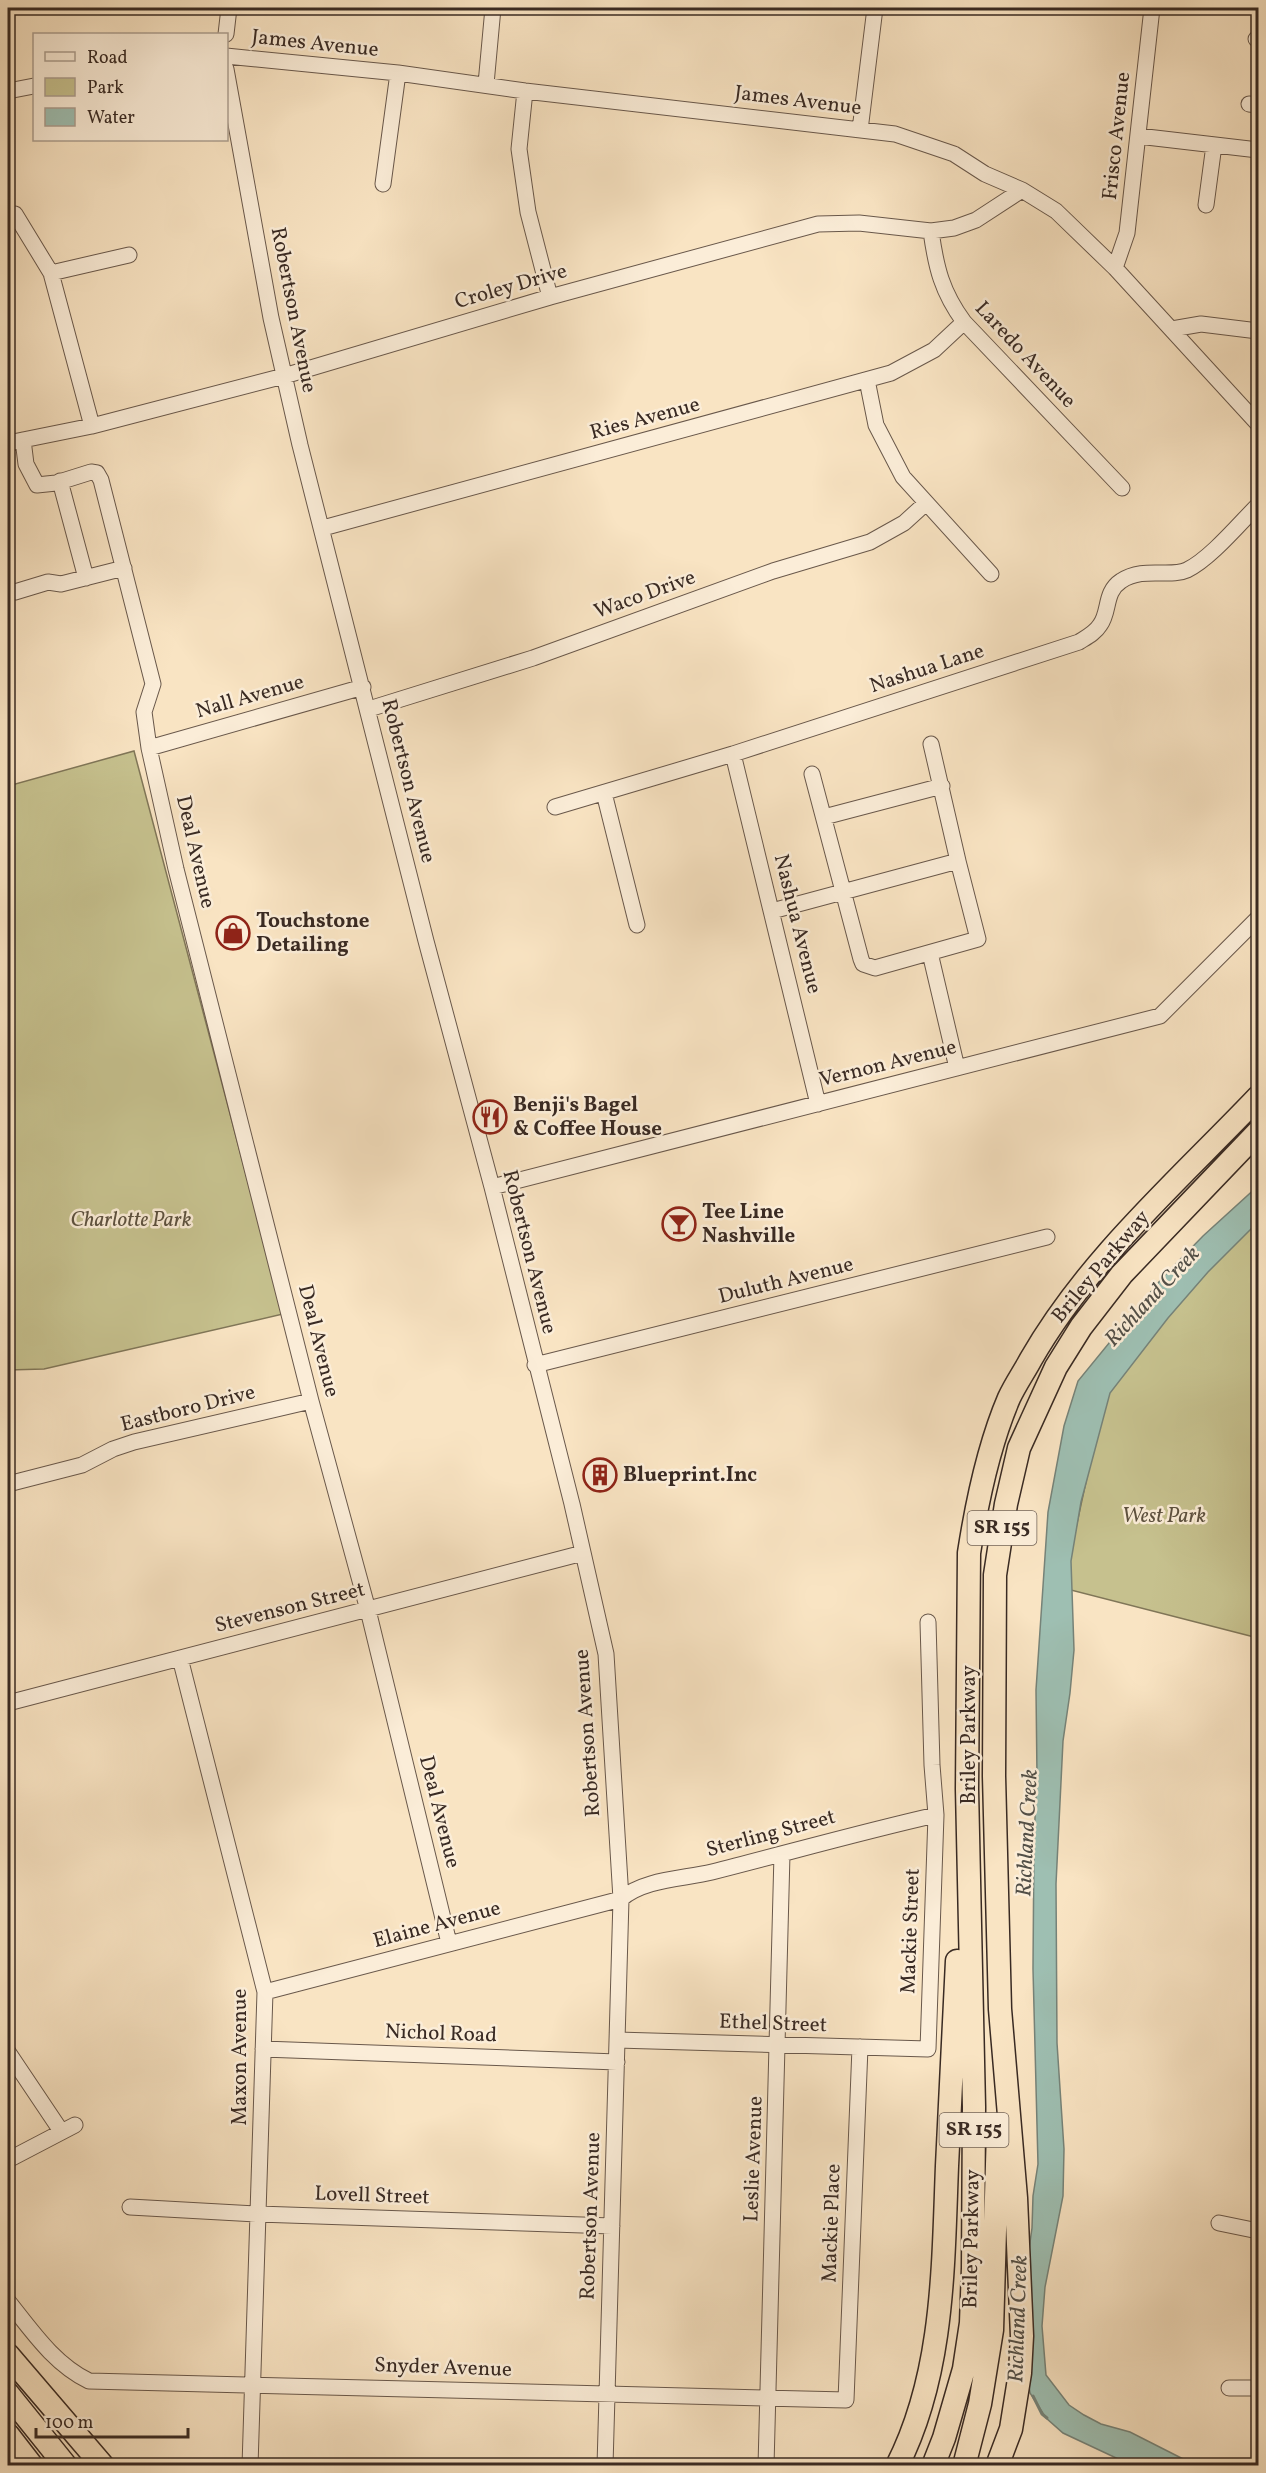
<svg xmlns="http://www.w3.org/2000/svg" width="1266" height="2473" font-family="Vollkorn,serif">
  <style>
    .green { fill: #c6c18e; stroke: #807658; stroke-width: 1.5 }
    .water { fill: #9ebfb2; stroke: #768379; stroke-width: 1.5 }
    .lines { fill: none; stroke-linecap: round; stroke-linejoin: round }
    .stream { stroke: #768379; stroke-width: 3 }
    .minor-casing { stroke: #69584b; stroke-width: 17 }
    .highway-casing { stroke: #392a23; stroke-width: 25 }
    .minor { stroke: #fbedd8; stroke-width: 15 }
    .highway { stroke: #f9e4c3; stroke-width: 22 }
    .labels { text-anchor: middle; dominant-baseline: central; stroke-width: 5; stroke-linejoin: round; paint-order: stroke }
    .shield { fill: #fbedd8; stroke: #736459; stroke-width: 1.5 }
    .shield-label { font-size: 20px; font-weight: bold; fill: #392a23 }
    .street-label { font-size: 21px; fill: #392a23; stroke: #fbedd8 }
    .poi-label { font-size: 21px; font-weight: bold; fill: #392a23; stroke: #fbedd8; text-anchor: start }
    .park-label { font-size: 21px; font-style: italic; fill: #5c503e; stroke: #fbedd8 }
    .water-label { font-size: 22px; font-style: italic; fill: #524f47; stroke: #fbedd8 }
  </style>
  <rect width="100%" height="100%" fill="#f9e4c3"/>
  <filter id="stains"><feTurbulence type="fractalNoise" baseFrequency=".00333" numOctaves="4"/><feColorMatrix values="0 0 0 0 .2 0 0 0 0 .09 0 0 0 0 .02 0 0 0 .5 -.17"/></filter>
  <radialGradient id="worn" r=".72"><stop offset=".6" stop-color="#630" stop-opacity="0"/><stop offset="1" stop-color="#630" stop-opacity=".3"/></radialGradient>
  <path class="green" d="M134,751L283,1314L44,1369L8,1370V786Z
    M1258,1214V1638L1063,1588L1108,1380Z"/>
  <path class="water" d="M1258,1186V1222L1208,1272L1168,1318L1110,1393L1081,1502L1071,1561L1074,1650L1070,1693L1063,1741L1056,1884L1057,2043L1064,2149L1063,2196L1045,2287L1042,2326L1046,2375L1069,2405L1084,2415L1101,2424L1130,2432L1195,2465H1131L1063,2433L1046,2418L1030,2393L1025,2358L1026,2271L1032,2228L1033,2196L1038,2164L1033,1969L1034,1839L1037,1776L1036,1690L1048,1512L1064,1426L1078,1381L1163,1277L1203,1236Z"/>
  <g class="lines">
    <path class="stream" d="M1033,2396L1042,2414L1047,2418"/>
    <defs>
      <path id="minor" d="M226,34L229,8
        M1256,39H1258
        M226,56L398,73L525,91L895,134L954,154L985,174L1022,190L1056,211L1115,268L1258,424
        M226,69L271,318L300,445L426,941L492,1187L572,1504L606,1654L621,1899L605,2466
        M486,84L493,8
        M8,91L34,86
        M525,91L519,149L528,212L550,297
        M1249,104L1258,105
        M860,130L875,8
        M1138,136L1258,150
        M383,184L398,73
        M1206,205L1214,145
        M15,214L51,273L92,426
        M931,231C936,268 942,292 964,322L1122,488
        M1115,268L1127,233L1152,8
        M51,273L129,255
        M1172,329L1201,324L1258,331
        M867,380L876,425L903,477L991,574
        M23,440L26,464L37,485L56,483L91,472L97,473L101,480L153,684L144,712L149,748L176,869L311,1401L368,1610L449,1943
        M8,443L92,426L284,376L550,297L818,224L859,223L931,231L954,228L976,220L1022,190
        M60,481L86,578
        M323,528L891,373L934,350L964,322
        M15,592L48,582L61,584L124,568
        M369,709L533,658L773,571L870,542L904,523L926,503
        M931,744L958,861
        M149,748L363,687
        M733,754L818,1104
        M604,793L637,925
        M555,807L733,754L1079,642C1087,637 1095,633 1100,625C1110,612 1104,592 1121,581C1143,566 1170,578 1187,570C1210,559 1240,523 1258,505
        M824,817L942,786
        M772,911L958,861L978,939L875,968L863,964L861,959L812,774
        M930,953L957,1068
        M492,1187L1160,1016L1258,918
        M535,1365L1047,1237
        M8,1484L82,1465L113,1449L134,1442L311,1401
        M180,1658L265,1992L250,2466
        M8,1703L583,1553
        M265,1992L621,1899C644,1879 683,1879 712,1872C787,1853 861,1832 936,1815
        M617,2040L928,2049L936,1815L932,1765L928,1622
        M263,2049L617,2062
        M8,2052L61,2131
        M8,2160L75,2125
        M130,2207L258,2214L612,2226
        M1219,2223L1258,2231
        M8,2301C32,2331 54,2364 89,2381L846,2400L860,2047
        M1229,2388H1258
        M766,2466L782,1854"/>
      <path id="highway" d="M8,2355L103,2466
        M8,2394L66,2466
        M8,2435L32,2466
        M897,2466C944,2374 943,2267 947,2166C950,2098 954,2029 957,1961
        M933,2466L944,2438L964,2369L971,2323L973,2268L974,2107L967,1789L969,1553C977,1501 988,1447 1009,1398C1015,1385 1024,1372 1031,1359C1089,1258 1179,1180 1258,1097
        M964,2466L980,2404L992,2330L998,2131
        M997,2466L1011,2429L1020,2373L1022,2336L1016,2198L1000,2009L994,1776L995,1575L1006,1504L1019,1448L1056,1367L1081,1327L1122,1274L1258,1132"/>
    </defs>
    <use href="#minor" class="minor-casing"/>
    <use href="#highway" class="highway-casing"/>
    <use href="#minor" class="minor"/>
    <use href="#highway" class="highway"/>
  </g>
  <defs>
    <symbol id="shop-ring" viewBox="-11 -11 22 22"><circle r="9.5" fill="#fbedd8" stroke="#8f2418" stroke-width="1.5"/><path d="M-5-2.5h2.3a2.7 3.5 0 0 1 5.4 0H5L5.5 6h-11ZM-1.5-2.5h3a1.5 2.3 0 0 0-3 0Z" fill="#8f2418"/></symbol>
    <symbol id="restaurant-ring" viewBox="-11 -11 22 22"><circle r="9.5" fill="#fbedd8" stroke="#8f2418" stroke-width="1.5"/><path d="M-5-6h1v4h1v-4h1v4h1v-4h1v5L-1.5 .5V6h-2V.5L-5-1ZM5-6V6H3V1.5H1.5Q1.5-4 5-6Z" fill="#8f2418"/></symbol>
    <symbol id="bar-ring" viewBox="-11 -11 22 22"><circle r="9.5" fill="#fbedd8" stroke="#8f2418" stroke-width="1.5"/><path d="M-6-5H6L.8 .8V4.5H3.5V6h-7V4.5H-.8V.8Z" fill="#8f2418"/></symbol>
    <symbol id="building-ring" viewBox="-11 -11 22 22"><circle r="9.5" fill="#fbedd8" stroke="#8f2418" stroke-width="1.5"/><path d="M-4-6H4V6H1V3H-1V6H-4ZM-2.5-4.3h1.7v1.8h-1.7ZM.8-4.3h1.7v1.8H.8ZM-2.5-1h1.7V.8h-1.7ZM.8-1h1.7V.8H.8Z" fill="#8f2418"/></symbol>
  </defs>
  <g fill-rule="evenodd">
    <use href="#shop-ring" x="214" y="914" width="38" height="38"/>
    <use href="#restaurant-ring" x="471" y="1098" width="38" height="38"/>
    <use href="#bar-ring" x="660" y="1205" width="38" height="38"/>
    <use href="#building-ring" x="581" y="1456" width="38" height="38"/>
  </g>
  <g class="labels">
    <g class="shield">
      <rect x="967.5" y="1511" width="69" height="34" rx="4.5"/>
      <rect x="939.5" y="2113" width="69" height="34" rx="4.5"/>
    </g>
    <g class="shield-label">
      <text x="1002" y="1528">SR 155</text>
      <text x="974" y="2130">SR 155</text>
    </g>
    <g class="street-label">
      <text transform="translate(315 44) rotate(6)">James Avenue</text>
      <text transform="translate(798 101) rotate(7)">James Avenue</text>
      <text transform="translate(1117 136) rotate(-84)">Frisco Avenue</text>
      <text transform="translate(511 287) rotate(-16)">Croley Drive</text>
      <text transform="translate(293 310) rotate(79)">Robertson Avenue</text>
      <text transform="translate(1025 355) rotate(47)">Laredo Avenue</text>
      <text transform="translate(645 419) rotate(-15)">Ries Avenue</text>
      <text transform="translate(645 595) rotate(-20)">Waco Drive</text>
      <text transform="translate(927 669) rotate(-18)">Nashua Lane</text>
      <text transform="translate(250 697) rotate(-16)">Nall Avenue</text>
      <text transform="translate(408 781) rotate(76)">Robertson Avenue</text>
      <text transform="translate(195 852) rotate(77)">Deal Avenue</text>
      <text transform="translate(797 924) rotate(76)">Nashua Avenue</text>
      <text transform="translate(888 1064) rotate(-14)">Vernon Avenue</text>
      <text transform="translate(529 1252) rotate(76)">Robertson Avenue</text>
      <text transform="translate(1101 1267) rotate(-50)">Briley Parkway</text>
      <text transform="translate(786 1281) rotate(-14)">Duluth Avenue</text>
      <text transform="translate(318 1341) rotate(76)">Deal Avenue</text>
      <text transform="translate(188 1409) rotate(-14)">Eastboro Drive</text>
      <text transform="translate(290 1608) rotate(-14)">Stevenson Street</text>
      <text transform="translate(588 1733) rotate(-94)">Robertson Avenue</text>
      <text transform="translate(969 1735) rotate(-90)">Briley Parkway</text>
      <text transform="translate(439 1812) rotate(76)">Deal Avenue</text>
      <text transform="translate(771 1834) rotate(-15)">Sterling Street</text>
      <text transform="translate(437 1925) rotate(-15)">Elaine Avenue</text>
      <text transform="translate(911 1931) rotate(-88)">Mackie Street</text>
      <text transform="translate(773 2024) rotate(2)">Ethel Street</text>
      <text transform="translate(441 2034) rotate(2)">Nichol Road</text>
      <text transform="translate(240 2057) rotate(-90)">Maxon Avenue</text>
      <text transform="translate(754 2159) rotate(-88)">Leslie Avenue</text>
      <text transform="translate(372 2196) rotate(2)">Lovell Street</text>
      <text transform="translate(591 2216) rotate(-88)">Robertson Avenue</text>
      <text transform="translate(832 2223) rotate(-88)">Mackie Place</text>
      <text transform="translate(972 2239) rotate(-89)">Briley Parkway</text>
      <text transform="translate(443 2368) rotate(2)">Snyder Avenue</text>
    </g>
    <g class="poi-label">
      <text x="256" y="921">Touchstone<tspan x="256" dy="24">Detailing</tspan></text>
      <text x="513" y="1105">Benji's Bagel<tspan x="513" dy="24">&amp; Coffee House</tspan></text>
      <text x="702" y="1212">Tee Line<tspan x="702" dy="24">Nashville</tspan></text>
      <text x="623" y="1475">Blueprint.Inc</text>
    </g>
    <g class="park-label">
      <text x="131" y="1220">Charlotte Park</text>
      <text x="1164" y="1516">West Park</text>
    </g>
    <g class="water-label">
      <text transform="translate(1153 1297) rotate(-47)">Richland Creek</text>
      <text transform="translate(1028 1833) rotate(-87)">Richland Creek</text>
      <text transform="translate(1019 2319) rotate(-88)">Richland Creek</text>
    </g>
  </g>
  <rect width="1266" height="2473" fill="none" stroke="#f9e4c3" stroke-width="30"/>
  <rect x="9" y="9" width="1248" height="2455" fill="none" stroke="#392a23" stroke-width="3"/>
  <rect x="15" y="15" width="1236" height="2443" fill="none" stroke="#392a23" stroke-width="1.5"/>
  <rect x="33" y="33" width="195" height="108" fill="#fbedd8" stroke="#ad9f90" stroke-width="1.5"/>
  <rect x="45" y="52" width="30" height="9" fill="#fbedd8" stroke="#ad9f90" stroke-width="1.5"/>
  <text x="87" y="63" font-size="18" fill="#392a23">Road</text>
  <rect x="45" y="78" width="30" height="18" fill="#c6c18e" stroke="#ad9f90" stroke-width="1.5"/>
  <text x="87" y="93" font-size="18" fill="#392a23">Park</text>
  <rect x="45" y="108" width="30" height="18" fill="#9ebfb2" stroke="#ad9f90" stroke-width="1.5"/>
  <text x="87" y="123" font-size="18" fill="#392a23">Water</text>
  <path d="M36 2428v9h152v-9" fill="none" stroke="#392a23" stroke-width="3"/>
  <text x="45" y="2428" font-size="18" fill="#392a23" stroke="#fbedd8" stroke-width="4.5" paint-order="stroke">100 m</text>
  <rect width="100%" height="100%" filter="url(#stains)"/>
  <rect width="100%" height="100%" fill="url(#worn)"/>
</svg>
